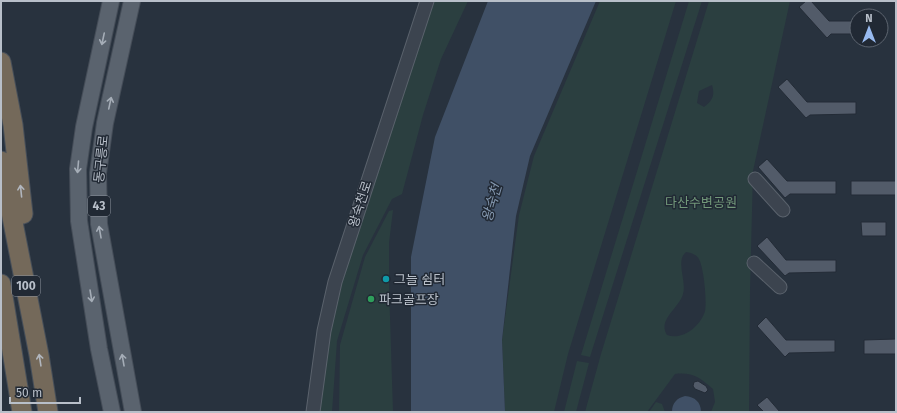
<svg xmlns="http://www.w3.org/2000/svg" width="897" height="413" font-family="'Fira Sans','Noto Sans KR',sans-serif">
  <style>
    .green { fill: #2b3f40; fill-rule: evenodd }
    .water { fill: #405066 }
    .building { fill: #525b69; stroke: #232b36 }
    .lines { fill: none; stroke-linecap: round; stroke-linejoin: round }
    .minor-casing { stroke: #5a626c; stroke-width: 15 }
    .major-casing { stroke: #454d58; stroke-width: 18 }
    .highway-casing { stroke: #474f59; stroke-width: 21 }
    .minor { stroke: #3c444f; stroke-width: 13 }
    .major { stroke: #5a636e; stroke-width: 16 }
    .highway { stroke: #74695a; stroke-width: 19 }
    .oneway { stroke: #a5adb7 }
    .oneway2 { stroke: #b1b6be }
    .culture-dot { fill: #0f9aa8; stroke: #212934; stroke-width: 1.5 }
    .leisure-dot { fill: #2e9e5b; stroke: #212934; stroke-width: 1.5 }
    .labels { text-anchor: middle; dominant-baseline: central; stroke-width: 3; stroke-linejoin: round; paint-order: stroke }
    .shield { fill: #212934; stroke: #8b929c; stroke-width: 1 }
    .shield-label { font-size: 12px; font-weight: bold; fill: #b8bfc9 }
    .street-label { font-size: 13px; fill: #b8bfc9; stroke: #212934 }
    .park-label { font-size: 13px; fill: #72987a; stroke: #212934 }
    .poi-label { font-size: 13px; fill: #b8bfc9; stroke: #212934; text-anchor: start }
    .water-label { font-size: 14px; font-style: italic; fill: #8396ad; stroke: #212934 }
  </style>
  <rect width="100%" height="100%" fill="#28323e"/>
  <path class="green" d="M431,1H468L441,59L423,115L402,194L392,199L363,255L337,341L332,412H316L336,290Z
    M600,1H676L568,354L554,412H505L502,340L519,215L534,156Z
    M689,1H702L590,357L581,355Z
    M709,1H790L753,171L750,291L749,412H711L715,402L713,389C700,378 693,372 675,374L647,412H585L601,354ZM712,85C715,95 713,100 704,107L697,103L699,91ZM686,252C691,253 696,254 699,259C704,269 707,301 705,311C701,326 682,341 667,335C657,320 680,307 683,294C687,281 675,261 686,252Z
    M393,210L389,243V285L393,412H339L340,345L365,257L389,211Z
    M577,361L589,363L576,412H564Z
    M656,402L662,404L665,412H649Z"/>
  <path class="water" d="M488,1H596L530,156L516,216L502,340L505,412H411V257L435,137Z
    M685,396C695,397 701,402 701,412H672C672,403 677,398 685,396Z"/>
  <path class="building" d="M806,1H811L829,21H857V34H831L827,38L799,7Z
    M787,79L807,102H856V114L810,115L806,118L778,87Z
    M767,159L787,181H836V194H790L785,198L758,167Z
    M851,181H896V195H851Z
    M861,222H886V236H862Z
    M767,237L786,260H836V272L789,273L785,276L757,246Z
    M766,317L786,340H835V352L789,353L785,357L757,326Z
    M896,339V354H864V340Z
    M698,381L706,386L708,390L705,393L695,389L693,386L694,382Z
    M767,397L780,412H764L757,405Z"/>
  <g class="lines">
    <defs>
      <path id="minor" d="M755,179L783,210
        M754,263L780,287
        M313,412L324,331L335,282L427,1"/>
      <path id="major" d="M111,1L84,127L78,169L79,221L99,349L112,412
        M132,1L105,123L98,173L99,224L133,412"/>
      <path id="highway" d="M1,62L13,125L23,214
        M1,161L39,355L48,412
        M1,284L22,412"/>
    </defs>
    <use href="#minor" class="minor-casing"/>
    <use href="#major" class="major-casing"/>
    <use href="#highway" class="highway-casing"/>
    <use href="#minor" class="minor"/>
    <use href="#major" class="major"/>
    <use href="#highway" class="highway"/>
  </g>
  <defs><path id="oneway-shaft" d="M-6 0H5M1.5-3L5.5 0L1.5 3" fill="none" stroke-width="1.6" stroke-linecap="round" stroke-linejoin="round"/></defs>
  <g class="oneway">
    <use href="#oneway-shaft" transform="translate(103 39) rotate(102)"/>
    <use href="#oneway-shaft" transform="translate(110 103) rotate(-78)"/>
    <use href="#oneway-shaft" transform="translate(78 167) rotate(95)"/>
    <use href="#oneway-shaft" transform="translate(100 232) rotate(-100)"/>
    <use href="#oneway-shaft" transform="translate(91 296) rotate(81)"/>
    <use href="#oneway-shaft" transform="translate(123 360) rotate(-100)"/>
  </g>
  <g class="oneway2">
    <use href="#oneway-shaft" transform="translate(21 191) rotate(-96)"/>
    <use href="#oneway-shaft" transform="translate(40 360) rotate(-99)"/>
  </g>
  <circle class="culture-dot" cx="386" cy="279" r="4"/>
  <circle class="leisure-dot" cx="371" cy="299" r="4"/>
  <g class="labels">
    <g class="shield">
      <rect x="88" y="196" width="22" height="20" rx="3"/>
      <rect x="12" y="276" width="28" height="20" rx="3"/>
    </g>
    <g class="shield-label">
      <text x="99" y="206">43</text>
      <text x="26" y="286">100</text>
    </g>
    <g class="street-label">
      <text transform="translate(101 159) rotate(-84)">동구릉로</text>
      <text transform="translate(360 204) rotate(-72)">왕숙천로</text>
    </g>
    <g class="park-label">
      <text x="701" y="202">다산수변공원</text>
    </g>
    <g class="poi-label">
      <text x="394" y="279">그늘 쉼터</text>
      <text x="379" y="299">파크골프장</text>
    </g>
    <g class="water-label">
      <text transform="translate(492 203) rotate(-74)">왕숙천</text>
    </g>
  </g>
  <rect width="897" height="413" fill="none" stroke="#b8bfc9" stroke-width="4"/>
  <g transform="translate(869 28)"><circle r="19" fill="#212934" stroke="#5d6570"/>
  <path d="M0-3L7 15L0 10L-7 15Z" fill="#98baef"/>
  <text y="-6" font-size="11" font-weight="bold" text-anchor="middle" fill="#b8bfc9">N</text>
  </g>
  <path d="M10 397v6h70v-6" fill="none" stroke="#b8bfc9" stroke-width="2"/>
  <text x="16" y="397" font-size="12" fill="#b8bfc9" stroke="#212934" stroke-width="3" paint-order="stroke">50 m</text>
</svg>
